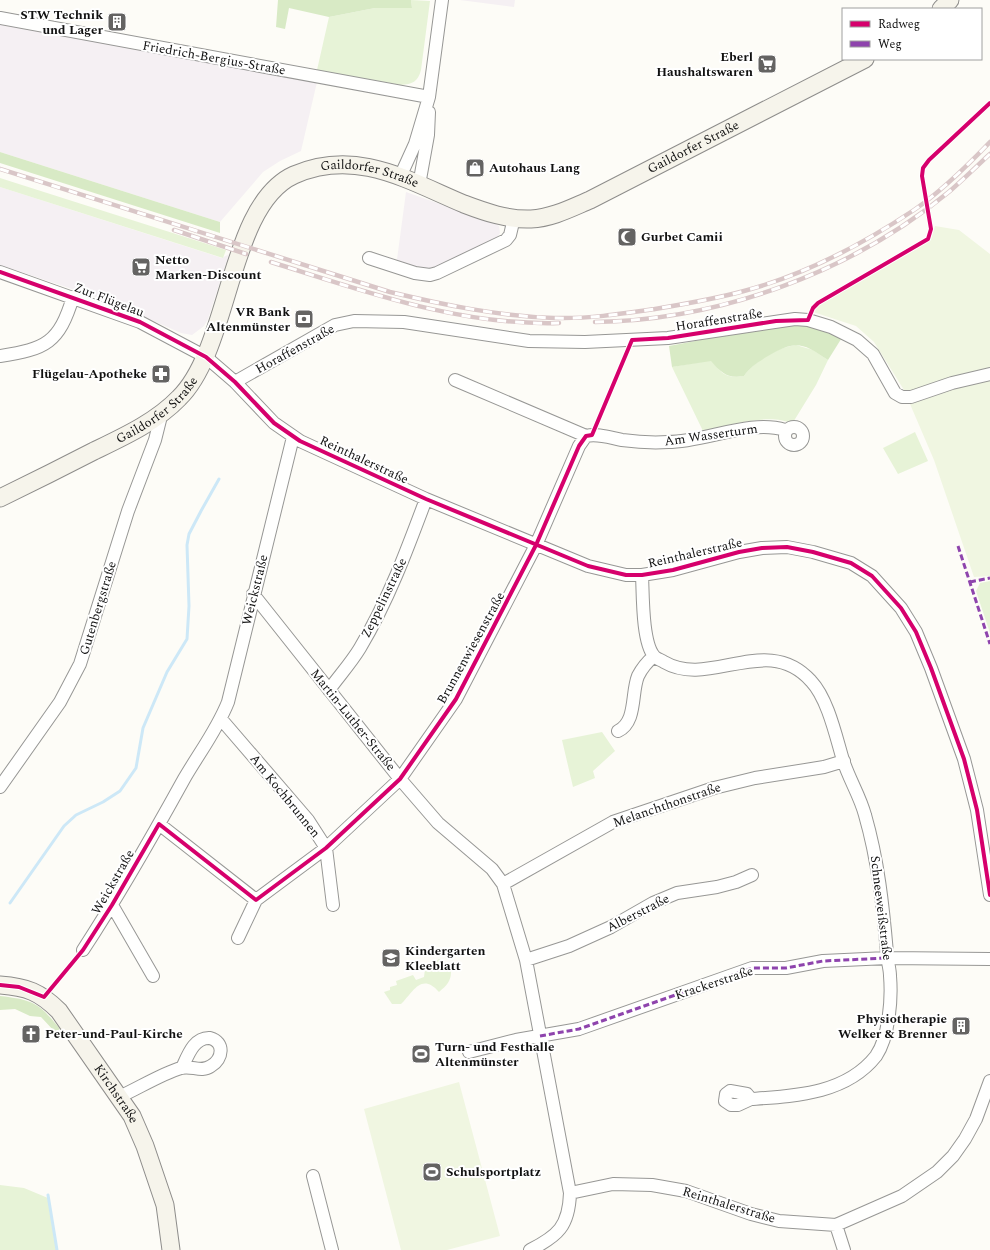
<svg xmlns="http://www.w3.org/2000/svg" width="990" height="1250" font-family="Spectral,serif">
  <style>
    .industrial { fill: #f5f0f3 }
    .green { fill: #e7f3d7 }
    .forest { fill: #d8eac5 }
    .pitch { fill: #f0f6e1 }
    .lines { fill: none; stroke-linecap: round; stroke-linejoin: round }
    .stream { stroke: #cde8f7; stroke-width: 3 }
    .street-casing { stroke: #979795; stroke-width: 14 }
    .secondary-casing { stroke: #8e8d8b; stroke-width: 19 }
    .street { stroke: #fffffe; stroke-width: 12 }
    .secondary { stroke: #f6f4eb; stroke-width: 17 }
    .rail-casing { stroke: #d9c6c7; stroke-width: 4.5 }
    .rail { stroke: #fff; stroke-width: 3; stroke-dasharray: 9; stroke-linecap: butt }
    .quiet { stroke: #8e44ad; stroke-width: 3; stroke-dasharray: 6 3; stroke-linecap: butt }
    .cycleway-casing { stroke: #fff; stroke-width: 6 }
    .cycleway { stroke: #d6006c; stroke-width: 4 }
    .labels { text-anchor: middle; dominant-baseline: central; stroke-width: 4; stroke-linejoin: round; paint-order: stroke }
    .poi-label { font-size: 13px; font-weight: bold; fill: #111; stroke: #fff; text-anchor: start }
    .street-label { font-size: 13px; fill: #111; stroke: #fff }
  </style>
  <rect width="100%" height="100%" fill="#fdfcf7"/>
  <path class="industrial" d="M460,0H515L514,7Z
    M0,24L317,82L301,151L280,161L263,172L220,222L0,152Z
    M0,187L222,258L229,254L208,319L204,326L192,335L181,333L108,301L0,265Z
    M406,192L494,223L499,226L500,233L496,239L437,273L396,267Z"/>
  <path class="green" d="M411,0L430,1L421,70C418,82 412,84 401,85L317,70L329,17L375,8H412Z
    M0,178L226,250L223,258L0,187Z
    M796,345L813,350L828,360L816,385L792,424C770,412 727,426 703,431L672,367L711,360C722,374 726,379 744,376C754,361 778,347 796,345Z
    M915,432L928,461L898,474L883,448Z
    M990,581V633L976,591L980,583Z
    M602,732L615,751L593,771L595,778L573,787L562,740Z
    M439,959L450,965C453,978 449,984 439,992C421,971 412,994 401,1004H392L384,992L390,990V987L397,985L396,981L413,975L416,980L424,977L425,969Z
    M0,1185L24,1188L48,1198L57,1250H0Z"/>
  <path class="forest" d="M278,0H411L412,8H375L329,17L289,8L285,29L276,27Z
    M0,152L220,222V233L0,163Z
    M791,323L816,325L843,336L828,360C802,342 795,340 768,356C758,362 750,367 744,376C728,379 721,373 711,361L672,367L669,346Z
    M0,996C34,1000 39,1003 60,1029L55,1032L41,1017L30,1016L15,1009L0,1010Z"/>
  <path class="pitch" d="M935,226L959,230L990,254V576L974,577L934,460L904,390L874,342L856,326L813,312L818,305L931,239Z
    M459,1082L500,1236L447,1250H401L364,1109Z"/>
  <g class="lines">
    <path class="stream" d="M10,903L64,826L76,815L103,802L120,791L136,768L143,728L167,672L187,639L189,606L187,545L189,534L201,511L219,479
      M48,1195L57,1250"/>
    <defs>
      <path id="street" d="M0,18L429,97
        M400,177L415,144L429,97L442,0
        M419,185L428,135L429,112
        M369,258L415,273L430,275L437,273L506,240L510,235L514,218
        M0,272L140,322L206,357L235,382L274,423L300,441L426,499L588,566L626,575H642L673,570L739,552L762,548L787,547L813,552L851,563L872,576L901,608L916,632L931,668L964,759L977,810L990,895
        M0,356C46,349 59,343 73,297
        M455,380L586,436C598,433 611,438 622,440C637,442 653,443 668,442C705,442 750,419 785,430
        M235,382L335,325L354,321L404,322L529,341L585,342L668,338L795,319L808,320L831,327L857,340L873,354L895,393L902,397H911L952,383L990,374
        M785 436a9 9 0 1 1 18 0a9 9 0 1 1-18 0Z
        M642,575C643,594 642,642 654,656C655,658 661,660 664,662C710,689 767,632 811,681C828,699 836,737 843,760C849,779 860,796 865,815C878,860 883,906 887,953C887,961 890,968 890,976C892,999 889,1037 876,1056C846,1094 795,1096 751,1099
        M253,594L400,779L438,823L492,869L503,884L526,960L570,1193C569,1226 558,1236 530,1250
        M329,690C339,676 351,663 360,648C388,601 407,550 426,499
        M221,719L308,820L326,848L333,905
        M618,731C637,722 631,693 638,676C642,668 647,662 654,656
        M0,787L60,702L80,664L128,511L155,440L162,412
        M159,824L256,900
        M503,884L613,822L714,788L755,778L824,767L844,761
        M112,905L153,976
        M238,938L256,900L326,848L400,779L456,699L536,545L579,446L586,436
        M83,950C119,895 152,837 184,779C199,753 217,730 228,702L293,437
        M526,960L569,946L611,927L653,903L677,893L717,887L736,882L752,875
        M469,1052L516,1040L579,1029L752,968H786L823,961L887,958L990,959
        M730,1091L747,1094L751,1099L738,1105H731L725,1101L726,1094Z
        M119,1097C137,1089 163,1073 181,1068C192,1065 201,1073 211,1066C223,1059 225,1042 210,1038C194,1037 188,1055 182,1068
        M313,1176L332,1250
        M570,1193L613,1184L652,1185L686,1191L751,1214L779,1221L836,1225L902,1196L937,1172L953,1156L965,1139L976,1119L990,1081
        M836,1225L844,1250"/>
      <g id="secondary">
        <path d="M941,9L950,0"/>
        <path id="s1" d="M0,498C31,483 63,467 94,451C123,437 156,422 179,398C231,347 228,205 294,175C356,148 407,180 464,204C485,212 508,220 531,219C552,218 571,208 590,200L865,59"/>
        <path id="s2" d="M0,985C27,987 40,992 59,1011L132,1116L145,1146L165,1205L171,1250"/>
      </g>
    </defs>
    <use href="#street" class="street-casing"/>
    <use href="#secondary" class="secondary-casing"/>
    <use href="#street" class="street"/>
    <use href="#secondary" class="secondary"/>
    <defs>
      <path id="rail" d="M0,169L390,292C444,305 498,316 554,318C588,319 621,314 655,309C685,304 715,299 744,291C804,275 863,244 914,210C939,193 969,164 990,142
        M174,230L246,254
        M271,262C364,291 459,326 559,323
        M595,322C721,320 852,272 950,191C964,179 977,166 990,154"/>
    </defs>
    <use href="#rail" class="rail-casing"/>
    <use href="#rail" class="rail"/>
    <path class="quiet" d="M958,546L990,644
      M970,582L990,578
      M540,1036L579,1029L752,968H786L823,961L887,958"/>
    <defs>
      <path id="cycleway" d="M0,272L140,322L206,357L235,382L274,423L300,441L426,499L588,566L626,575H642L673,570L739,552L762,548L787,547L813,552L851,563L872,576L901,608L916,632L931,668L964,759L977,810L990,895
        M0,985L19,987L44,997L83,950L112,905L159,824L256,900L326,848L400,779L456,699L536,545L579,446L586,436L592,435L632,340L668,338L776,321L808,320L813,308L818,303L928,239L931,229L922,176L923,168L929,160L990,103"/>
    </defs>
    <use href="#cycleway" class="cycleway-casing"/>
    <use href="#cycleway" class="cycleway"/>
  </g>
  <defs>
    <symbol id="building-square" viewBox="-11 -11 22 22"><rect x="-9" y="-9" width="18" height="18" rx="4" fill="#646362" stroke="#fff"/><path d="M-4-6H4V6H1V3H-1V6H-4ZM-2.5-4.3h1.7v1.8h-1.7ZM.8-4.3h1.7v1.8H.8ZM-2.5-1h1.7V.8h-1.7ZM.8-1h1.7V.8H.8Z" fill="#fff"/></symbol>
    <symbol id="supermarket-square" viewBox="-11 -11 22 22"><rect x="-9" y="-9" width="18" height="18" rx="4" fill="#646362" stroke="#fff"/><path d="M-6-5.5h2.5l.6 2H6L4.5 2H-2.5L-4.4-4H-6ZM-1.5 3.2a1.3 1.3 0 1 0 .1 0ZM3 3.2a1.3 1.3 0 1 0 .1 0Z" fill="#fff"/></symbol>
    <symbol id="shop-square" viewBox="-11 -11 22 22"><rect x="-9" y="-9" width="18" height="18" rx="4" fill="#646362" stroke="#fff"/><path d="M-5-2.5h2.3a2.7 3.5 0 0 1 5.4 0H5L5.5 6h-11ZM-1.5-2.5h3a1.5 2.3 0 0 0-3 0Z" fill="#fff"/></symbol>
    <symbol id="mosque-square" viewBox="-11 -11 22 22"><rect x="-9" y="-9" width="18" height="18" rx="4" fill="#646362" stroke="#fff"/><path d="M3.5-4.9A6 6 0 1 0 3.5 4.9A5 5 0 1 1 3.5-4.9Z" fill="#fff"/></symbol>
    <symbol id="bank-square" viewBox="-11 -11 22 22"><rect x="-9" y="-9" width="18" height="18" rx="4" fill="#646362" stroke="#fff"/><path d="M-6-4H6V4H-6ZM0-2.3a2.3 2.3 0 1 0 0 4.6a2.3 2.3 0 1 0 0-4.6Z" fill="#fff"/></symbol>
    <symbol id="pharmacy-square" viewBox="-11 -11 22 22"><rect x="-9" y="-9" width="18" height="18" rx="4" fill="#646362" stroke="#fff"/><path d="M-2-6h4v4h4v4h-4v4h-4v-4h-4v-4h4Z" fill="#fff"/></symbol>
    <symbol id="school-square" viewBox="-11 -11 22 22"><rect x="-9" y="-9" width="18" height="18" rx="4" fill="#646362" stroke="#fff"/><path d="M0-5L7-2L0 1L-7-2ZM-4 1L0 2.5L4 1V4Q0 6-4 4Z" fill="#fff"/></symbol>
    <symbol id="church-square" viewBox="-11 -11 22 22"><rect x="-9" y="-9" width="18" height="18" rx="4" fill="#646362" stroke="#fff"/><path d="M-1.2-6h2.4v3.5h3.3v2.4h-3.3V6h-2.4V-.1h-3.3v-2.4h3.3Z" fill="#fff"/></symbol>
    <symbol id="stadium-square" viewBox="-11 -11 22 22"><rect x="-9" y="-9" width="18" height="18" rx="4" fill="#646362" stroke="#fff"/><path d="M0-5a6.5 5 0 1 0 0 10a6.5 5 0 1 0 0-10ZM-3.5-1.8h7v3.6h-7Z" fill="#fff"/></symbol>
  </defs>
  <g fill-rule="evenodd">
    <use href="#building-square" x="106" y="11" width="22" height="22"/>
    <use href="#supermarket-square" x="756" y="53" width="22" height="22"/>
    <use href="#shop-square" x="464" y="157" width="22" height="22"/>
    <use href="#mosque-square" x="616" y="226" width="22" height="22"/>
    <use href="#supermarket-square" x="130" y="256" width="22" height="22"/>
    <use href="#bank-square" x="293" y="308" width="22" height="22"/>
    <use href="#pharmacy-square" x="150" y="363" width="22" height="22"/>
    <use href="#school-square" x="380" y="947" width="22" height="22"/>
    <use href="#building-square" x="950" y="1015" width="22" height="22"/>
    <use href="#church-square" x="20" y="1023" width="22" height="22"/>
    <use href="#stadium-square" x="410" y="1043" width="22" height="22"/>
    <use href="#stadium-square" x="421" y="1161" width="22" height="22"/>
  </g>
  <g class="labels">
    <g class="poi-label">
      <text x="103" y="15" text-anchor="end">STW Technik<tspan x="103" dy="15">und Lager</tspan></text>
      <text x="753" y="57" text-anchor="end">Eberl<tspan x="753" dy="15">Haushaltswaren</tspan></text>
      <text x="489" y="168">Autohaus Lang</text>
      <text x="641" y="237">Gurbet Camii</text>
      <text x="155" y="260">Netto<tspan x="155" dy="15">Marken-Discount</tspan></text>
      <text x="290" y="312" text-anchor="end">VR Bank<tspan x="290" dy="15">Altenmünster</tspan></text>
      <text x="147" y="374" text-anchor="end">Flügelau-Apotheke</text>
      <text x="405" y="951">Kindergarten<tspan x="405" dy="15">Kleeblatt</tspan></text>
      <text x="947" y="1019" text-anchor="end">Physiotherapie<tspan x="947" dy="15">Welker &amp; Brenner</tspan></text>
      <text x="45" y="1034">Peter-und-Paul-Kirche</text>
      <text x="435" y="1047">Turn- und Festhalle<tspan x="435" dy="15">Altenmünster</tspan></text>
      <text x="446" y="1172">Schulsportplatz</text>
    </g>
    <g class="street-label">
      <text transform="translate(214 58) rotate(10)">Friedrich-Bergius-Straße</text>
      <text stroke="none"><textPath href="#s1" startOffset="888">Gaildorfer Straße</textPath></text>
      <text stroke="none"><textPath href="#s1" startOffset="540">Gaildorfer Straße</textPath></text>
      <text transform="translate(109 300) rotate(21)">Zur Flügelau</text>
      <text transform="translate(719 320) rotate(-9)">Horaffenstraße</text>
      <text transform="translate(295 349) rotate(-29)">Horaffenstraße</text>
      <text stroke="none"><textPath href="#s1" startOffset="181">Gaildorfer Straße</textPath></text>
      <text transform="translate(711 435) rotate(-8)">Am Wasserturm</text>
      <text transform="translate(364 460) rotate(25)">Reinthalerstraße</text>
      <text transform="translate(695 553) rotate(-13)">Reinthalerstraße</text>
      <text transform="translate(255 590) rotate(-76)">Weickstraße</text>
      <text transform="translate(384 598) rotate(-64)">Zeppelinstraße</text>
      <text transform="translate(98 608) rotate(-73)">Gutenbergstraße</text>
      <text transform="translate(471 648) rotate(-61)">Brunnenwiesenstraße</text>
      <text transform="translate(353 720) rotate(51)">Martin-Luther-Straße</text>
      <text transform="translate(285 796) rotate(51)">Am Kochbrunnen</text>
      <text transform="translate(667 805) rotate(-19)">Melanchthonstraße</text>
      <text transform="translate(113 882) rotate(-60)">Weickstraße</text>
      <text transform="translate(881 908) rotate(83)">Schneeweißstraße</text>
      <text transform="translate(638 913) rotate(-27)">Alberstraße</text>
      <text transform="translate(714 983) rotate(-18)">Krackerstraße</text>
      <text stroke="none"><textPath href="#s2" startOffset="167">Kirchstraße</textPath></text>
      <text transform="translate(729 1205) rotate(17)">Reinthalerstraße</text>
    </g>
  </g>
  <rect x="842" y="8" width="140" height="52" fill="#ffffff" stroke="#a0a0a0"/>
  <rect x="850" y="21" width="20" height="6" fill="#d6006c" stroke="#a0a0a0"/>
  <text x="878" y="28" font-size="12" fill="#111111">Radweg</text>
  <rect x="850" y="41" width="20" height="6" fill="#8e44ad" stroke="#a0a0a0"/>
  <text x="878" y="48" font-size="12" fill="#111111">Weg</text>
</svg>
